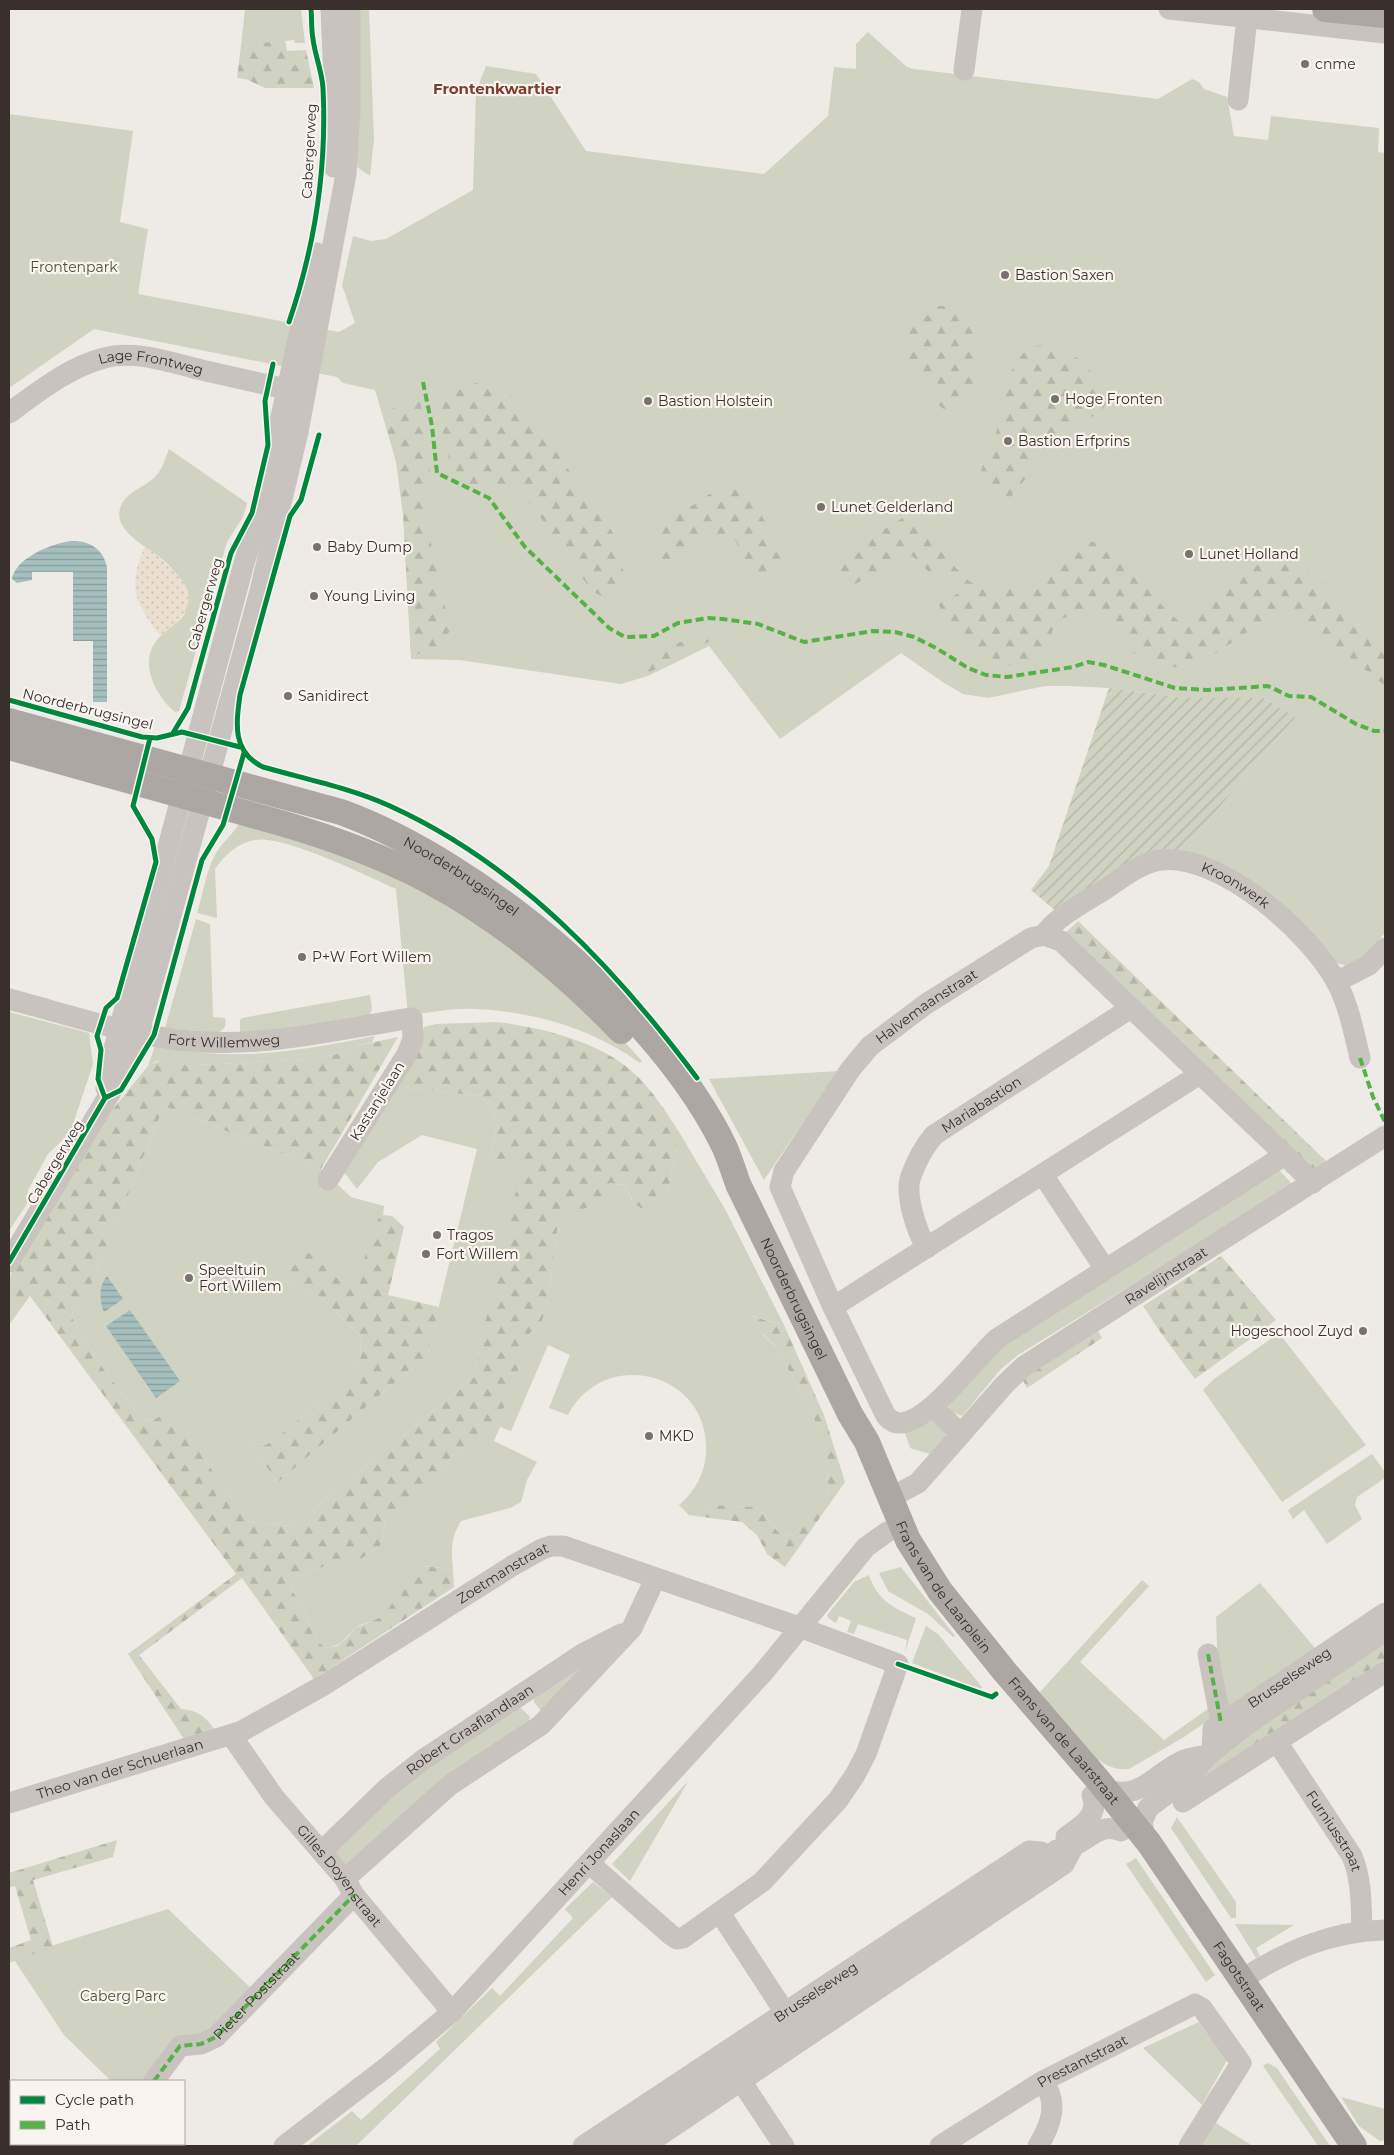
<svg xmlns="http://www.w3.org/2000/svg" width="1394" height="2155" font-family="Montserrat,sans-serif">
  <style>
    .green { fill: #d0d2c2 }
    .forest { fill: url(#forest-firs) }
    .sand { fill: url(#sand-dots) }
    .garden { fill: url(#garden-furrows) }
    .water { fill: url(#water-rules) }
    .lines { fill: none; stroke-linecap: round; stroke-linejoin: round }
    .minor { stroke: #c8c3bf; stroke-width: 21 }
    .major { stroke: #ada7a4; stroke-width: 26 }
    .quiet { stroke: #56b246; stroke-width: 4; stroke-dasharray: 8 4; stroke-linecap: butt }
    .cycleway-casing { stroke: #f9f4ef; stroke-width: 8 }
    .cycleway { stroke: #00873e; stroke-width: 5 }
    .poi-dot { fill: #78716e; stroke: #f9f4ef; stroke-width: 2 }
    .labels { text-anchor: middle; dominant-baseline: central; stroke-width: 4.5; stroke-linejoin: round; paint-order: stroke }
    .poi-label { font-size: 14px; fill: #39302d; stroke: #f9f4ef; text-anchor: start }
    .street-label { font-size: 14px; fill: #39302d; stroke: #f9f4ef }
    .park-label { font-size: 14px; fill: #4a5433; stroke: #f9f4ef }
    .neighbourhood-label { font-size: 15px; font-weight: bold; fill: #7f3d2f; stroke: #f9f4ef }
  </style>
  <defs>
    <pattern id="forest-firs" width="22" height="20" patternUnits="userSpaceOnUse" patternTransform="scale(1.25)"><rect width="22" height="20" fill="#d0d2c2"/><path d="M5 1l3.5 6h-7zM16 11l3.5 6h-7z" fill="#b3b5a7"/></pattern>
    <pattern id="sand-dots" width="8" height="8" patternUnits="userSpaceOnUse" patternTransform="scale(1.25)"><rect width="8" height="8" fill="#ebe0d0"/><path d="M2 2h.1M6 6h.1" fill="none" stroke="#cac0b3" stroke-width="1.8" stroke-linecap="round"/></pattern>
    <pattern id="garden-furrows" width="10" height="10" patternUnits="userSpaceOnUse" patternTransform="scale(1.25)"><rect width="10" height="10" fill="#d0d2c2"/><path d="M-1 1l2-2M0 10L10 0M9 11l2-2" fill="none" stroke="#b3b5a7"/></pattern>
    <pattern id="water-rules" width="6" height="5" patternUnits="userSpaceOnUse" patternTransform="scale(1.25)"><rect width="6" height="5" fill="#a4bfbd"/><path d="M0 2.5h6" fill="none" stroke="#879c9a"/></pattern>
  </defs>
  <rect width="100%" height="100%" fill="#eeeae6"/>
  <path class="green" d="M245,9H301L305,43H295L294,40L241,46Z
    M359,9H369L374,139L370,176L353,164Z
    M868,32L907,67L914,69L1158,99L1192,79L1199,82L1204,89L1227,97L1234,136L1268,140L1271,116L1379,128L1378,152L1385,153V933L1373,946L1374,953L1347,966L1337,963L1183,854L1222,804L1296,717L1263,698H1183L1109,688L1071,686H1045L988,698L963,694L944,683L901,653L780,739L709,646L648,676L621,684L459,660L411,659L403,513L396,461L375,390L343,383L337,377L94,329L9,388V114L133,131L120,222L148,229L138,294L339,332L355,323L342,285L353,236L371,241L386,239L473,190L476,92L486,66L536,74L586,151L764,174L828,116L834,67L856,69V44Z
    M169,449L247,503L243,517L227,542L179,711L175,712C156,696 138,663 157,640C165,630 177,624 185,614C182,603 179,579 173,570C161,551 109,535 121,506C127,491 146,487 156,476C163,468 165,459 169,449Z
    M241,820L368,860L515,942L622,1039L642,1061L640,1063C591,1028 533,1011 473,1009C452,1008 429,1013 408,1015L396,889C368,876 282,834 255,840C237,843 225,855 215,869L217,918L197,913C203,894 206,871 216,853C223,841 236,832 241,820Z
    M196,919L210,924L213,1017L225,1018C227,1026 224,1030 217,1033L165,1028Z
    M370,995L372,1009L369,1017L295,1031L240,1033V1020L242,1018Z
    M9,1012L89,1033L93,1064L70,1133L48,1154L28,1190L27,1204L9,1231Z
    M375,1036L372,1042L357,1046L343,1053L310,1059L199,1065L157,1061L148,1066L155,1046C172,1048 188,1051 205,1053C262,1058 320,1047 375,1036Z
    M838,1071L764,1180L709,1079Z
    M394,1086L479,1096C504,1115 496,1131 490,1157L523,1166L472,1379L293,1526L249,1522L195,1446L173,1410L153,1420L142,1419L99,1363L71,1316L92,1283L164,1106L321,1169L351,1197L384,1206L383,1215C357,1234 378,1279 340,1281L331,1273L285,1281L324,1300L360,1336L361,1356L355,1372L273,1441L265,1445L247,1441L278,1482L427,1355L477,1149L422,1135L378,1162L357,1189L344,1172Z
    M679,1132L725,1209L784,1325L751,1316L763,1335L778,1349L817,1425L825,1447L829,1493L792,1536L779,1533L757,1507L711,1505L695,1516L689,1515L679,1505C695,1492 705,1473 706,1453C711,1373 605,1345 568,1415L549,1408L570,1355L548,1345L511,1431L500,1427L494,1441L537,1462L527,1480L521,1502L510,1508L461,1521C451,1537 451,1550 453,1569L421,1566C407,1579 393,1609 383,1617C375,1622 361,1622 354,1629C343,1640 343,1645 326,1648C311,1637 309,1624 303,1608C300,1601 294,1594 290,1588L302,1575L330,1564H354L381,1545L386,1518L440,1475L451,1457L479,1439L499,1417L530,1332L542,1321L547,1305L558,1224C566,1211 577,1210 591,1207L608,1183L624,1185L632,1200L662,1207L668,1193Z
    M1279,1170L1293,1185L1018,1355L1001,1369L962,1416L952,1412L947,1404L995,1350Z
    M1279,1333L1366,1445L1282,1502L1203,1390L1214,1379Z
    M930,1418L946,1433V1436L930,1454L910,1448L904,1430Z
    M1372,1454L1385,1472V1478L1357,1497L1355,1505L1362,1519L1327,1544L1304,1510L1293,1519L1288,1510Z
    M901,1567L955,1636L953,1637L928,1614L888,1591L879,1573Z
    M869,1575C877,1600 894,1608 916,1618L905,1652L907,1640L858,1624L854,1634L847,1632L851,1621L839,1616L836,1623L828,1618L827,1615L854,1582Z
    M1142,1580L1149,1586L1080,1662L1164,1740L1219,1701L1216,1617L1260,1583L1315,1648L1184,1737L1129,1769C1093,1774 1059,1717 1040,1692Z
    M926,1626L938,1634L982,1687L981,1689L912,1663Z
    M588,1660L541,1711L534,1702V1695Z
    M521,1708L530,1717L528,1723L346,1864L333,1852L390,1793L514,1710Z
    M689,1780L630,1881L612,1864Z
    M1177,1817L1236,1902V1918H1231L1171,1828Z
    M1136,1858L1215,1975L1206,1982L1126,1864Z
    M593,1882L612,1897L356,2146H307L352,2111L361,2120L440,2049L436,2042L492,1988L500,1996L573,1918L565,1909Z
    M168,1909L257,1994L147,2081H111L64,2035L13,1958Z
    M1235,1924L1294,1925L1256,1948L1260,1956L1256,1958Z
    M1199,2022L1227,2060L1202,2105L1143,2048Z
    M1268,2063L1277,2068L1330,2146H1318L1263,2066Z
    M1341,2097L1385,2109V2140L1380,2141L1359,2126Z
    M1206,2117L1253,2146H1187Z"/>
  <path class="forest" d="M285,40L287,51L306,50L314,88H265L246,79L237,78L241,46Z
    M938,306C942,306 950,306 953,308C973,318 983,355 977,375C972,390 960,402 949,412C933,403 938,401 928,390C912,374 903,358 904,335Z
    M1044,345C1077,349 1092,371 1110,396L1103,409L1056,441L1009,499L1000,501C993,495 982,487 981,478C979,464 991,452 995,439C1002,413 1003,365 1030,348C1033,346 1040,346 1044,345Z
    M484,381L500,386L511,395L550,443L618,540L624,575L619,591L608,599L593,592L572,564L534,508L518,490L503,485L488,488L464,485L452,471L439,418L444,402L455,392L469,385Z
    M420,400L430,457L428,529L450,631L432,652L411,655L403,513L396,461L382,412Z
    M730,486C752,493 777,539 785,560L783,567C748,586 747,556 731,534C708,532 687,552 670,564L663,562C651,544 655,523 675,513C682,509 690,508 696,503C708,495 716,488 730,486Z
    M907,515L920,519L942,544L947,559L970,582L994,590L1025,585L1089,541C1120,548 1137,577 1157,600C1166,610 1176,619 1185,627L1277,548L1292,555L1339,598L1362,631L1385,652V686L1286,606L1194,668L1165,667L1131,652L1112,630L1091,611C1056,619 1055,616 1047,651L996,671L962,644L938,604L963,591L943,570L930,573L912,556L851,586L831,563Z
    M718,631L716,638L646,674L631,670L627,665C632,663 637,664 642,662C672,648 682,636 718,631Z
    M1078,921L1327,1162L1309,1172L1063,935Z
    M497,1022C540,1027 602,1042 635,1074C653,1091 666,1112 679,1132L668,1193L662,1207C639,1215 634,1203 624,1185L609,1183V1196C594,1212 570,1205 558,1224L547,1305L542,1321L530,1333L511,1393L499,1417L479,1439L451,1457L440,1475L427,1488L386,1518L381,1545L354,1564H330L302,1575L290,1588C294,1594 300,1601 303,1608C309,1624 311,1637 326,1648L337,1646L347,1638L355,1628L384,1616L404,1584L421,1566L453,1569L454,1587L314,1679L242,1578L139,1655L181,1709C200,1711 206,1717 217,1733L186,1742L128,1654L236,1574L30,1296L9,1325V1277L113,1109L148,1066L164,1059L199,1065L310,1059L343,1053L357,1046L398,1037L321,1169L164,1106L92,1283L71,1316L99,1363L142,1419L153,1420L173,1409L195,1446L249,1522L293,1526L472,1379L522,1166L490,1157C496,1131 504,1115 479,1096L394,1086L411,1057L424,1027L436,1024Z
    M383,1215L392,1216L404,1227L388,1295L439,1307L427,1355L278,1482L247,1441L265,1445L273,1441L355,1372L361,1356L360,1336L324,1300L285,1281L281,1272C285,1260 288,1254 300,1249L312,1255L340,1281C377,1279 357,1233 383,1215Z
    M1221,1256L1276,1320L1195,1379L1161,1333L1143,1306Z
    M750,1316L784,1325L824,1415L845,1482L785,1567L767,1554L757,1535L742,1522L695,1516L711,1505L757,1507L779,1533L792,1536L829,1493L825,1447L817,1425L778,1349L754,1325Z
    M1098,1331L1102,1338L1027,1388L1022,1379Z
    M1385,1643V1667L1206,1775L1203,1772L1237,1742Z
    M117,1840L113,1857L33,1880L53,1947L9,1963V1948L31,1940L15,1886L9,1888V1873Z"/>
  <path class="sand" d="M145,546C184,578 213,598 160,636C135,602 127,587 145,546Z"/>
  <path class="garden" d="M1109,688L1183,698H1263L1296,717L1222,804L1183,854L1057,912L1031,890L1049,866Z"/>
  <path class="water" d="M73,541C90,541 103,549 107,567V702H93V641H73V572H32V580L17,583L12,579C15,558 54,542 73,541Z
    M107,1276L123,1299L104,1312C99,1301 99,1285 107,1276Z
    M130,1310L180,1381L156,1398L106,1326Z"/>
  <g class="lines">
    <g class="minor">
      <path d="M331,9L334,78V167"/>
      <path d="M1169,9L1385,33"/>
      <path d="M964,70L972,9"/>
      <path d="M1238,100L1248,9"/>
      <path id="s1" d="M9,413C38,392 69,367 104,358C136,349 175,364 206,371C237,378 268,385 299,392"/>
      <path id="s2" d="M1044,935C1054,918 1087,901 1104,890C1121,879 1140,863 1160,860C1219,852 1311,933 1337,983C1349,1006 1354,1033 1360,1058"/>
      <path d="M1336,982L1369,965L1385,948"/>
      <path id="s3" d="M9,999C66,1014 131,1036 190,1041C266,1048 338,1029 412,1018L413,1039L407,1054L328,1180"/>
      <path d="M106,1088L111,1060L244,563L259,517L317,253"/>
      <path id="s4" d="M1285,1155L998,1338C978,1353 910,1453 885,1414L833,1307L780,1187L784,1171L850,1070L870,1046L926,1004L1031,938L1044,935L1061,941L1285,1155L1313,1183"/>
      <path d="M1043,1175L1105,1269"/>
      <path id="s5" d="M927,1248C917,1233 904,1194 911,1176C916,1162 924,1147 934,1135L1131,1008"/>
      <path d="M9,1262L127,1065L139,1032L260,591L298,432L346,174L350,111V9"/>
      <path d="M833,1307L1200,1074"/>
      <path d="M933,1407L961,1434"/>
      <path id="s6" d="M890,1498L918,1483L1005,1384L1024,1366L1385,1136"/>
      <path d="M1208,1654L1221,1723"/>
      <path id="s7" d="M231,1735L274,1797L345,1879L354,1895L452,2012"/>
      <path id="s8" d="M1277,1742L1352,1856C1362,1880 1361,1905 1362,1931"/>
      <path id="s9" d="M1212,1752L1213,1729L1385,1613"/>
      <path d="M1105,1789C1139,1802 1154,1774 1182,1761C1189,1757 1200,1757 1208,1755"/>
      <path d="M1183,1802L1385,1672"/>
      <path id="s10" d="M9,1803L242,1731L324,1685L512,1566L542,1549L551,1546H563L799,1627L898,1664L866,1754L855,1775L838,1800L762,1882L683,1938L677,1939L671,1935L589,1863"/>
      <path d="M1066,1837C1081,1826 1100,1816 1092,1795"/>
      <path d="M1145,1837L1142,1822L1148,1808L1192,1775L1208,1755L1249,1723L1385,1631"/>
      <path id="s11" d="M322,1851L387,1788L424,1759L584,1653L621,1634"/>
      <path d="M345,1879L450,1785L541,1725L632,1628L655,1579"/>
      <path d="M720,1913L784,2011"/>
      <path d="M1241,1980C1286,1951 1331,1931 1385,1930"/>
      <path id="s12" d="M154,2081L180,2046L201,2044L216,2037L354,1895"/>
      <path d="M741,2081L784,2146"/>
      <path d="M110,2146L111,2144"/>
      <path id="s13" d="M284,2146L388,2066L452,2012L762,1674L866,1547L887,1532"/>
      <path id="s14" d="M583,2146L1029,1851L1041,1852"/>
      <path d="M613,2146L1057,1850C1062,1849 1068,1848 1073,1846C1090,1839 1101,1822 1121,1831"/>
      <path d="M644,2146L1064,1864L1073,1847"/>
      <path id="s15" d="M940,2146L1043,2081L1195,2004L1202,2008L1241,2063L1189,2146"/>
      <path d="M1038,2146C1051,2125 1059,2103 1043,2081"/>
    </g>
    <g class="major">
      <path d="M1325,9L1385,15"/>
      <path id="s16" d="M9,721L341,812C481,863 661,1014 725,1148C730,1160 734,1172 738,1184L850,1414L867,1442L908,1540L940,1591L1005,1672L1098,1780L1149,1843L1354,2146"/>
      <path d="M9,747L281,823C332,838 382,856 429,881C500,919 565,973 621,1031"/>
    </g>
    <path class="quiet" d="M423,382L432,426L437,473L489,498L525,547L609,628L625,637L654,636L678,623L708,618L723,619L758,624L804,642L873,631L895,632L914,637L936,648L968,668L986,675L1007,677L1073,667L1088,662L1104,665L1175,688L1208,690L1268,686L1289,696L1311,697L1356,724L1374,731H1385
      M1360,1058L1373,1097L1385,1122
      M1208,1654L1221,1723
      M154,2081L180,2046L201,2044L216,2037L354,1895
      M110,2146L111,2144"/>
    <defs>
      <path id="cycleway" d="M289,322C315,246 327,168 323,88C322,71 315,56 313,39C311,29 312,19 311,9
        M319,435L301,500L290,516L240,695C236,724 232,752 263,767C305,779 351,788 390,806C518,864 615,968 697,1078
        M9,700L142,737L157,738L182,732L240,747
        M173,733L188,708L231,553L252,513L268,445L265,401L273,364
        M105,1098L98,1079L101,1050L97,1036L106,1008L117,998L156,862L152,839L133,806L150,738
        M9,1262L105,1098L121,1090L154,1035L202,860L223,825L244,753
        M898,1664L992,1697L996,1694"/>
    </defs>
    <use href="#cycleway" class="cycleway-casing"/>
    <use href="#cycleway" class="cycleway"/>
  </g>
  <g class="poi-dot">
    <circle cx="1305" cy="64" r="5"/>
    <circle cx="1005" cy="275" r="5"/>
    <circle cx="1055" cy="399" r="5"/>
    <circle cx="648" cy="401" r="5"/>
    <circle cx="1008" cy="441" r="5"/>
    <circle cx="821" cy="507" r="5"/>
    <circle cx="317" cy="547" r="5"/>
    <circle cx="1189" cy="554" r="5"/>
    <circle cx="314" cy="596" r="5"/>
    <circle cx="288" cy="696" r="5"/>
    <circle cx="302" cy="957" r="5"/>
    <circle cx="437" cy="1235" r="5"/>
    <circle cx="426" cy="1254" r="5"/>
    <circle cx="189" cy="1278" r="5"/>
    <circle cx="1363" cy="1331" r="5"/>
    <circle cx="649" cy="1436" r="5"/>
  </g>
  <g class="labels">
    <g class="poi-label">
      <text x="1315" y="64">cnme</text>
      <text x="1015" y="275">Bastion Saxen</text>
      <text x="1065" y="399">Hoge Fronten</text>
      <text x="658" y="401">Bastion Holstein</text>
      <text x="1018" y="441">Bastion Erfprins</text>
      <text x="831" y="507">Lunet Gelderland</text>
      <text x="327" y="547">Baby Dump</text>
      <text x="1199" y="554">Lunet Holland</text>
      <text x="324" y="596">Young Living</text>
      <text x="298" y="696">Sanidirect</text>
      <text x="312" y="957">P+W Fort Willem</text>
      <text x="447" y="1235">Tragos</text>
      <text x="436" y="1254">Fort Willem</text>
      <text x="199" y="1270">Speeltuin<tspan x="199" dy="16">Fort Willem</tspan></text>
      <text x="1353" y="1331" text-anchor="end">Hogeschool Zuyd</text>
      <text x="659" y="1436">MKD</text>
    </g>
    <g class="street-label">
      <text transform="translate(309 151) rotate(-87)">Cabergerweg</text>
      <text stroke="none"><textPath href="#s1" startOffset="158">Lage Frontweg</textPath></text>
      <text transform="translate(205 604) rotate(-74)">Cabergerweg</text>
      <text transform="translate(88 709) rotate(14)">Noorderbrugsingel</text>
      <text stroke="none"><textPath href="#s16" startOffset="481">Noorderbrugsingel</textPath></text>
      <text stroke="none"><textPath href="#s2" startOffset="221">Kroonwerk</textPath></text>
      <text stroke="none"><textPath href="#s4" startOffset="978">Halvemaanstraat</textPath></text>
      <text stroke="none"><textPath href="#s3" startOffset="220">Fort Willemweg</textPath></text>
      <text transform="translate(377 1101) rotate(-58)">Kastanjelaan</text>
      <text stroke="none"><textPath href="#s5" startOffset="179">Mariabastion</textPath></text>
      <text transform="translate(55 1162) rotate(-59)">Cabergerweg</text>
      <text stroke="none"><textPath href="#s6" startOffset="358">Ravelijnstraat</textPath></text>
      <text stroke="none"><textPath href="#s16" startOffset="1030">Noorderbrugsingel</textPath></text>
      <text stroke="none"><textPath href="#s10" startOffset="549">Zoetmanstraat</textPath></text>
      <text stroke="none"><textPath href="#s16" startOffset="1356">Frans van de Laarplein</textPath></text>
      <text stroke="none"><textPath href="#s9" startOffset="115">Brusselseweg</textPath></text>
      <text stroke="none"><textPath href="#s11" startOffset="192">Robert Graaflandlaan</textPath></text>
      <text stroke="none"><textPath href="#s16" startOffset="1552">Frans van de Laarstraat</textPath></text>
      <text stroke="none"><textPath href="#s10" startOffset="116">Theo van der Schuerlaan</textPath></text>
      <text stroke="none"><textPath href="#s8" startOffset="106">Furniusstraat</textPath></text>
      <text stroke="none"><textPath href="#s13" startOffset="432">Henri Jonaslaan</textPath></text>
      <text stroke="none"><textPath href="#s7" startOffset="178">Gilles Doyenstraat</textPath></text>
      <text stroke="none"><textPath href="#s16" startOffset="1846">Fagotstraat</textPath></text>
      <text stroke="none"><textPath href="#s14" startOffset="279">Brusselseweg</textPath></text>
      <text stroke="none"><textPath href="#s12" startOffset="139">Pieter Poststraat</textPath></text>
      <text stroke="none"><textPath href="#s15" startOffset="166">Prestantstraat</textPath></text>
    </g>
    <g class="park-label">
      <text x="74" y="267">Frontenpark</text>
      <text x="123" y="1996">Caberg Parc</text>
    </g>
    <g class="neighbourhood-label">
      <text x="497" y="88">Frontenkwartier</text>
    </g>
  </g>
  <rect width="1394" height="2155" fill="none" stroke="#39302d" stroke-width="20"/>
  <rect x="10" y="2080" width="175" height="65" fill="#f9f4ef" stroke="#aca6a1"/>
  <rect x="20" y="2096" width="25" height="8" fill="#00873e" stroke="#aca6a1"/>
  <text x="55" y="2105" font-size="15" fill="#39302d">Cycle path</text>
  <rect x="20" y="2121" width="25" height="8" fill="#56b246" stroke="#aca6a1"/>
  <text x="55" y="2130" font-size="15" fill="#39302d">Path</text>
</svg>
